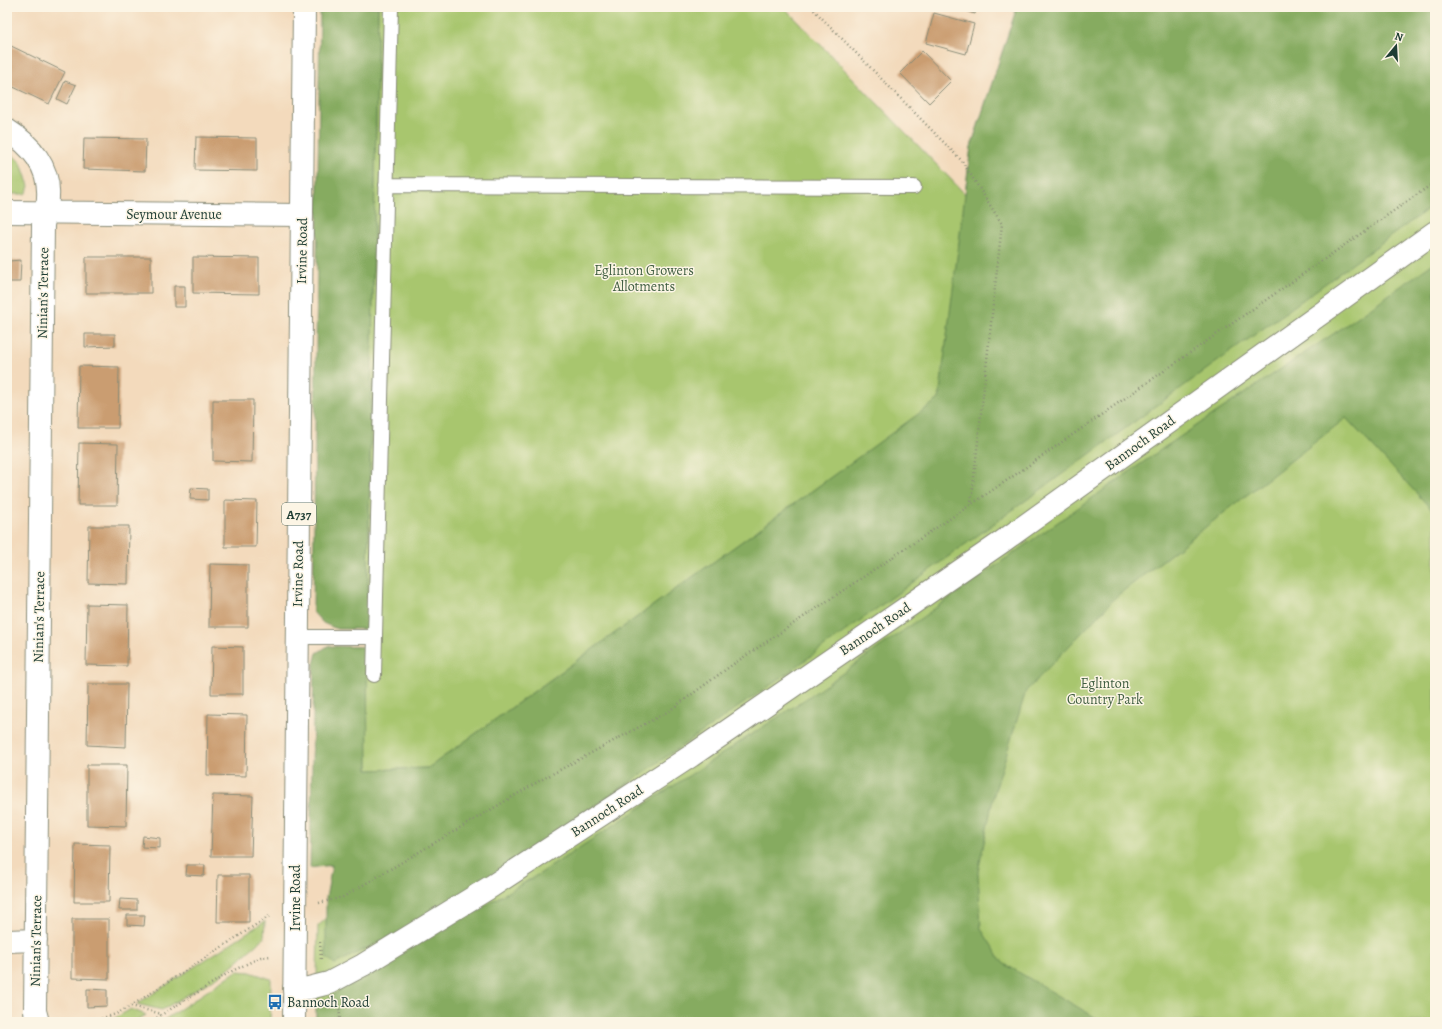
<svg xmlns="http://www.w3.org/2000/svg" width="1442" height="1029" font-family="Alegreya,serif">
  <style>
    .green { fill: #a8c66e; stroke: #648251 }
    .forest { fill: #86ab61; stroke: #52744a }
    .building { fill: #ca9d71 }
    .lines { fill: none; stroke-linecap: round; stroke-linejoin: round }
    .service-casing { stroke: #898c78; stroke-width: 16 }
    .minor-casing { stroke: #898c78; stroke-width: 24 }
    .primary-casing { stroke: #898c78; stroke-width: 24 }
    .path { stroke: #898c78; stroke-width: 2.5; stroke-dasharray: 1 3; stroke-linecap: butt }
    .service { stroke: #fff; stroke-width: 14 }
    .minor { stroke: #fff; stroke-width: 22 }
    .primary { stroke: #fff; stroke-width: 22 }
    .labels { text-anchor: middle; dominant-baseline: central; stroke-width: 3; stroke-linejoin: round; paint-order: stroke }
    .shield { fill: #fcf5e5; stroke: #617469; stroke-width: 1 }
    .shield-label { font-size: 13px; font-weight: bold; fill: #1f3d34 }
    .street-label { font-size: 14px; fill: #1f3d34; stroke: #fcf5e5 }
    .park-label { font-size: 14px; fill: #415f42; stroke: #fcf5e5 }
    .poi-label { font-size: 14px; fill: #1f3d34; stroke: #fcf5e5; text-anchor: start }
  </style>
  <rect width="100%" height="100%" fill="#fcf5e5"/>
  <filter id="ink" filterUnits="userSpaceOnUse"><feTurbulence type="fractalNoise" baseFrequency=".025" numOctaves="2"/><feDisplacementMap in="SourceGraphic" scale="8" xChannelSelector="R" yChannelSelector="G"/><feConvolveMatrix kernelMatrix="1 2 1 2 8 2 1 2 1" color-interpolation-filters="sRGB"/></filter>
  <filter id="wash" filterUnits="userSpaceOnUse"><feTurbulence type="fractalNoise" baseFrequency=".012" numOctaves="4" result="noise"/><feDisplacementMap in="SourceGraphic" scale="16" xChannelSelector="R" yChannelSelector="G"/><feGaussianBlur stdDeviation="0.9" result="paint"/><feColorMatrix in="noise" values="0 0 0 0 0 0 0 0 0 0 0 0 0 0 0 0 0 1.4 0 .05"/><feComposite in="paint" operator="in"/></filter>
  <g filter="url(#wash)">
    <rect width="100%" height="100%" fill="#f3dabc"/>
    <path class="green" d="M378,7H784L965,194L971,147L1017,7H1435V1022H316L318,926L933,404L428,768L368,770L366,691Z
      M7,149L21,163L29,186L27,192L25,194H7Z
      M265,921L264,938L222,974L162,1010L137,1004Z
      M237,971L250,972L271,979L270,1022H161Z
      M131,1009L146,1015L134,1022H108Z"/>
    <path class="forest" d="M320,7H378L367,629H337L323,623L313,612Z
      M1017,7H1435V204L789,672L595,806L438,913L335,964L326,957V898L332,865L310,868L314,664L317,653L328,646L367,647L368,770L428,768L939,399L971,147Z
      M1435,262V513L1346,418L1118,595L1026,691L994,794L978,872L981,929L1003,963L1103,1022H316V1006L367,973L541,873L813,694L1162,449L1339,330Z"/>
    <g id="blocks">
      <path class="building" d="M953,7H977L975,14Z
        M934,13L974,24L966,54L926,43Z
        M7,44L65,72L49,104L7,84Z
        M922,51L951,81L929,103L900,73Z
        M65,81L76,85L67,104L57,99Z
        M196,137L257,138V171L195,170Z
        M84,138L146,139L145,171L83,169Z
        M86,257H151V293H86Z
        M193,257L259,258V294L193,293Z
        M21,260L20,282H9V261Z
        M174,286H185V307H174Z
        M85,334H115V346L85,347Z
        M79,366L119,367L118,428H78Z
        M213,400H253L252,462L213,461Z
        M79,443L118,444L117,505H78Z
        M191,488L208,489V500L190,499Z
        M225,500L257,501L256,547H225Z
        M89,526H129L128,584L88,583Z
        M210,564L248,565V627H209Z
        M87,604L128,605L127,666L86,665Z
        M212,646L243,647V694H211Z
        M88,684H127L126,747L87,745Z
        M208,714L247,715L246,776L207,775Z
        M87,765H127L126,826L87,825Z
        M213,795L253,796L251,856H211Z
        M143,836L160,838V848L142,847Z
        M75,844L110,845L109,902H74Z
        M187,865H205L204,876L186,875Z
        M218,875H249V922H217Z
        M120,899L137,900V910H119Z
        M127,915H145L144,926L127,925Z
        M72,919H109V979L72,978Z
        M87,989L107,990V1006L87,1007Z"/>
    </g>
  </g>
  <g filter="url(#ink)">
    <use href="#blocks" fill-opacity="0" stroke="#898c78" stroke-width="1"/>
    <g class="lines">
      <defs>
        <path id="service" d="M386,185L914,187
          M298,637H375
          M374,675L391,7"/>
        <path id="minor" d="M7,130C31,145 50,167 48,197C48,206 45,216 43,225L35,1011L38,1022
          M7,212L302,215
          M7,941L36,940
          M294,989L309,988L329,983L363,965L492,886L691,756L999,544L1435,232"/>
        <path id="primary" d="M294,1022L304,7"/>
      </defs>
      <use href="#service" class="service-casing"/>
      <use href="#minor" class="minor-casing"/>
      <use href="#primary" class="primary-casing"/>
      <path class="path" d="M811,7L962,161L1002,224L971,504
        M319,903L343,897L541,780L669,711L732,665L1012,477L1435,182
        M320,942L321,961
        M131,1006L162,1014
        M90,1022L116,1014L131,1006L271,915
        M150,1022L230,972L261,957L272,956
        M339,1022L340,1017L339,1005"/>
      <use href="#service" class="service"/>
      <use href="#minor" class="minor"/>
      <use href="#primary" class="primary"/>
    </g>
  </g>
  <defs>
    <symbol id="bus-bare" viewBox="-9 -9 18 18"><path d="M-5-6H5V4H4V6H2V4H-2V6H-4V4H-5ZM-3.5-4V0h7V-4ZM-3.5 1.2v1.5H-2V1.2ZM2 1.2v1.5H3.5V1.2Z" fill="#1f6fb2" stroke="#fcf5e5" stroke-width="2.5" paint-order="stroke"/></symbol>
  </defs>
  <g fill-rule="evenodd">
    <use href="#bus-bare" x="264" y="991" width="22" height="22"/>
  </g>
  <g class="labels">
    <rect class="shield" x="282" y="503" width="34" height="22" rx="3"/>
    <g class="shield-label">
      <text x="299" y="514">A737</text>
    </g>
    <g class="street-label">
      <text x="174" y="214">Seymour Avenue</text>
      <text transform="translate(302 251) rotate(-89)">Irvine Road</text>
      <text transform="translate(43 293) rotate(-89)">Ninian's Terrace</text>
      <text transform="translate(1140 443) rotate(-36)">Bannoch Road</text>
      <text transform="translate(298 574) rotate(-89)">Irvine Road</text>
      <text transform="translate(39 617) rotate(-89)">Ninian's Terrace</text>
      <text transform="translate(875 629) rotate(-34)">Bannoch Road</text>
      <text transform="translate(607 811) rotate(-33)">Bannoch Road</text>
      <text transform="translate(295 898) rotate(-90)">Irvine Road</text>
      <text transform="translate(36 941) rotate(-89)">Ninian's Terrace</text>
    </g>
    <g class="park-label">
      <text x="644" y="270">Eglinton Growers<tspan x="644" dy="16">Allotments</tspan></text>
      <text x="1105" y="683">Eglinton<tspan x="1105" dy="16">Country Park</tspan></text>
    </g>
    <g class="poi-label">
      <text x="287" y="1002">Bannoch Road</text>
    </g>
  </g>
  <rect width="1442" height="1029" fill="none" stroke="#fcf5e5" stroke-width="24"/>
  <g transform="translate(1396 46) rotate(18)" stroke="#fcf5e5" stroke-width="3" paint-order="stroke">
  <path d="M0-3L7 15L0 10L-7 15Z" fill="#1f3d34"/>
  <text y="-6" font-size="11" font-weight="bold" text-anchor="middle" fill="#1f3d34">N</text>
  </g>
</svg>
